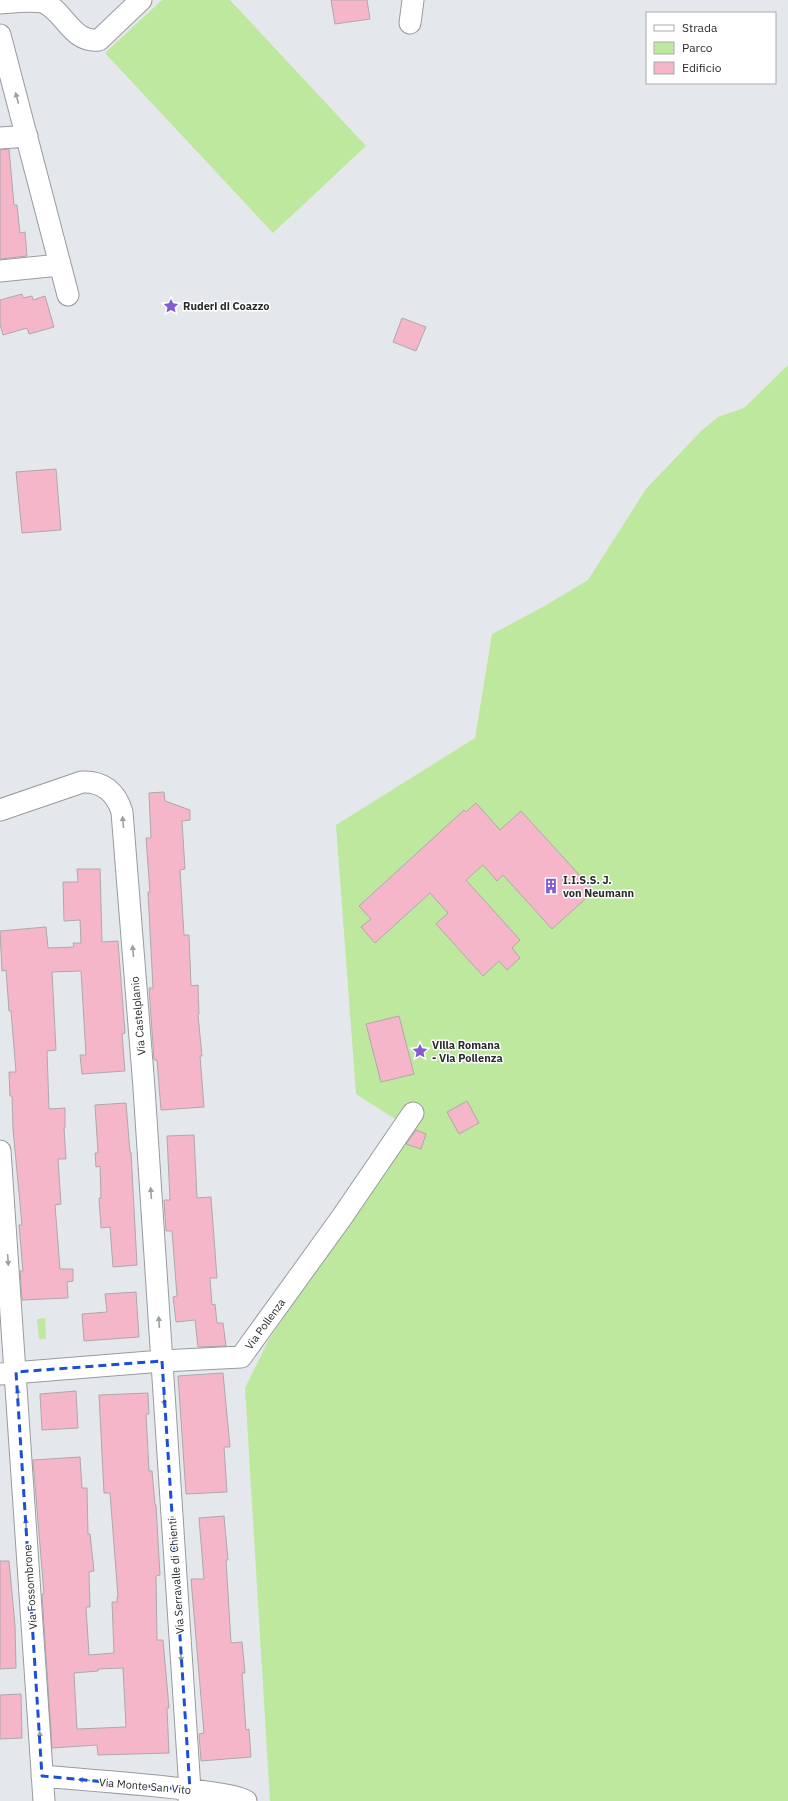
<svg xmlns="http://www.w3.org/2000/svg" width="788" height="1801" font-family="'IBM Plex Sans',sans-serif">
  <style>
    .green { fill: #bee89d }
    .building { fill: #f6b6ca; stroke: #aea8aa; fill-rule: evenodd }
    .lines { fill: none; stroke-linecap: round; stroke-linejoin: round }
    .minor-casing { stroke: #979b9f; stroke-width: 23 }
    .minor { stroke: #fff; stroke-width: 21 }
    .oneway { fill: #9e9fa0 }
    .marked { fill: none; stroke: #1d4ed8; stroke-width: 3; stroke-dasharray: 8 5; stroke-linejoin: round }
    .labels { text-anchor: middle; dominant-baseline: central; stroke-width: 3; stroke-linejoin: round; paint-order: stroke }
    .poi-label { font-size: 11px; font-weight: bold; fill: #282a2b; stroke: #fff; text-anchor: start }
    .street-label { font-size: 11px; fill: #282a2b; stroke: #fff }
  </style>
  <rect width="100%" height="100%" fill="#e4e8ec"/>
  <path class="green" d="M162,0H230L366,146L273,233L105,53Z
    M788,365V1801H270L245,1388L269,1339L402,1144L395,1119L356,1094L336,825L475,738L492,634L541,608L588,580L646,489L700,432L718,417L744,408Z
    M45,1318L46,1339H39L37,1319Z"/>
  <path class="building" d="M331,0H367L370,19L335,24Z
    M9,149L14,205H17L20,233L25,232L27,256L0,259V150Z
    M22,294L23,298L32,296L33,300L45,296L54,327L29,334L27,328L3,335L0,324V300Z
    M402,318L426,327L416,351L393,342Z
    M56,469L61,530L22,533L16,472Z
    M164,792L165,801L190,810V820L182,821L185,869L180,870L184,935H189L191,986L198,985L199,1014L198,1015L202,1056H200L204,1107L161,1110L157,1060H154L149,988H153L148,892H150L146,838H151L149,793Z
    M476,803L500,830L521,811L594,891L552,929L503,875L497,881L483,865L466,880L520,940L512,948L520,958L507,970L499,961L483,976L436,924L448,913L430,893L375,943L361,927L371,919L359,906L464,810L466,812Z
    M77,869H100L102,942L118,941L125,1033L122,1034L125,1071L82,1074L80,1055H86L81,971L52,972L56,1050L47,1051L49,1109L65,1108V1128H64L66,1159H58L61,1204L55,1205L60,1269H73V1281L67,1282L68,1298L22,1300L20,1271H23L19,1225H22L13,1129L12,1096H10L9,1072H16L11,1011H9L6,970L2,971L0,931L46,927L48,948L74,947L73,943H81L80,920L64,921L63,882H78Z
    M399,1016L414,1074L381,1082L366,1024Z
    M467,1101L479,1123L459,1134L447,1112Z
    M126,1103L130,1152H131L137,1265L113,1267L110,1227L101,1228L99,1198H101L100,1166L96,1167L95,1153H98L95,1105Z
    M416,1130L426,1134L421,1149L406,1144Z
    M194,1135L197,1198L211,1197L217,1278H210L212,1305L215,1304L217,1323H223L226,1346L198,1347L195,1320L176,1322L173,1297L177,1296L172,1231H166L164,1200H170L167,1136Z
    M136,1292L139,1337L84,1341L82,1314L107,1312L105,1294Z
    M223,1373L230,1447H224L227,1492L186,1494L178,1376Z
    M76,1391L78,1428L42,1430L40,1394Z
    M148,1393L149,1414H146L149,1471H152L155,1505H156L160,1575L156,1576L157,1640H163L169,1708H167L169,1753L98,1755L97,1745L52,1748L42,1594H44L33,1460L80,1457L82,1488H87L88,1534H90L94,1571L89,1572L90,1607H86L89,1655L114,1653L112,1602H117V1597H118L110,1493H104L99,1395ZM123,1668L126,1727L77,1729L74,1673L98,1671V1669Z
    M224,1516L228,1560H226L231,1643L242,1642L245,1673H242L246,1730L249,1729L251,1757L201,1761L199,1734L204,1733L191,1579H204L199,1518Z
    M0,1561H9L15,1625L16,1668L0,1669Z
    M21,1694L22,1738L0,1739V1695Z"/>
  <g class="lines">
    <defs>
      <path id="minor" d="M0,3C13,2 31,0 43,2C65,11 71,43 99,40L141,0
        M410,23L413,0
        M0,35L68,295
        M0,138L27,136
        M0,271L59,265
        M0,810L82,782C103,781 116,792 122,812L144,1088L190,1790L189,1801
        M0,1151L44,1801
        M0,1374L162,1361L241,1357L342,1217L413,1113
        M42,1776C70,1779 235,1790 246,1801"/>
    </defs>
    <use href="#minor" class="minor-casing"/>
    <use href="#minor" class="minor"/>
  </g>
  <defs><path id="oneway-solid" d="M-6-.8H1V-3.2L6.5 0L1 3.2V.8H-6Z"/></defs>
  <g class="oneway">
    <use href="#oneway-solid" transform="translate(17 98) rotate(-105)"/>
    <use href="#oneway-solid" transform="translate(123 822) rotate(-95)"/>
    <use href="#oneway-solid" transform="translate(133 951) rotate(-95)"/>
    <use href="#oneway-solid" transform="translate(151 1193) rotate(-94)"/>
    <use href="#oneway-solid" transform="translate(8 1260) rotate(86)"/>
    <use href="#oneway-solid" transform="translate(159 1322) rotate(-94)"/>
    <use href="#oneway-solid" transform="translate(18 1394) rotate(-94)"/>
    <use href="#oneway-solid" transform="translate(164 1400) rotate(86)"/>
    <use href="#oneway-solid" transform="translate(26 1524) rotate(-94)"/>
    <use href="#oneway-solid" transform="translate(181 1656) rotate(86)"/>
    <use href="#oneway-solid" transform="translate(40 1737) rotate(-94)"/>
    <use href="#oneway-solid" transform="translate(84 1780) rotate(-175)"/>
  </g>
  <path class="marked" d="M162,1361L190,1790L42,1776L16,1372Z"/>
  <defs>
    <symbol id="sight-bare" viewBox="-9 -9 18 18"><path d="M0-6L1.8-2.2L6-1.7L2.9 1.2L3.7 5.4L0 3.3L-3.7 5.4L-2.9 1.2L-6-1.7L-1.8-2.2Z" fill="#845bd5" stroke="#fff" stroke-width="2.5" paint-order="stroke"/></symbol>
    <symbol id="building-bare" viewBox="-9 -9 18 18"><path d="M-4-6H4V6H1V3H-1V6H-4ZM-2.5-4.3h1.7v1.8h-1.7ZM.8-4.3h1.7v1.8H.8ZM-2.5-1h1.7V.8h-1.7ZM.8-1h1.7V.8H.8Z" fill="#845bd5" stroke="#fff" stroke-width="2.5" paint-order="stroke"/></symbol>
  </defs>
  <g fill-rule="evenodd">
    <use href="#sight-bare" x="160" y="295" width="22" height="22"/>
    <use href="#building-bare" x="540" y="875" width="22" height="22"/>
    <use href="#sight-bare" x="409" y="1040" width="22" height="22"/>
  </g>
  <g class="labels">
    <g class="poi-label">
      <text x="183" y="306">Ruderi di Coazzo</text>
      <text x="563" y="880">I.I.S.S. J.<tspan x="563" dy="13">von Neumann</tspan></text>
      <text x="432" y="1045">Villa Romana<tspan x="432" dy="13">- Via Pollenza</tspan></text>
    </g>
    <g class="street-label">
      <text transform="translate(138 1016) rotate(-95)">Via Castelplanio</text>
      <text transform="translate(265 1324) rotate(-54)">Via Pollenza</text>
      <text transform="translate(176 1576) rotate(-94)">Via Serravalle di Chienti</text>
      <text transform="translate(30 1587) rotate(-94)">Via Fossombrone</text>
      <text transform="translate(145 1786) rotate(5)">Via Monte San Vito</text>
    </g>
  </g>
  <rect x="646" y="12" width="130" height="72" fill="#ffffff" stroke="#a9aaaa"/>
  <rect x="654" y="25" width="20" height="6" fill="#ffffff" stroke="#a9aaaa"/>
  <text x="682" y="32" font-size="12" fill="#282a2b">Strada</text>
  <rect x="654" y="42" width="20" height="12" fill="#bee89d" stroke="#a9aaaa"/>
  <text x="682" y="52" font-size="12" fill="#282a2b">Parco</text>
  <rect x="654" y="62" width="20" height="12" fill="#f6b6ca" stroke="#a9aaaa"/>
  <text x="682" y="72" font-size="12" fill="#282a2b">Edificio</text>
</svg>
